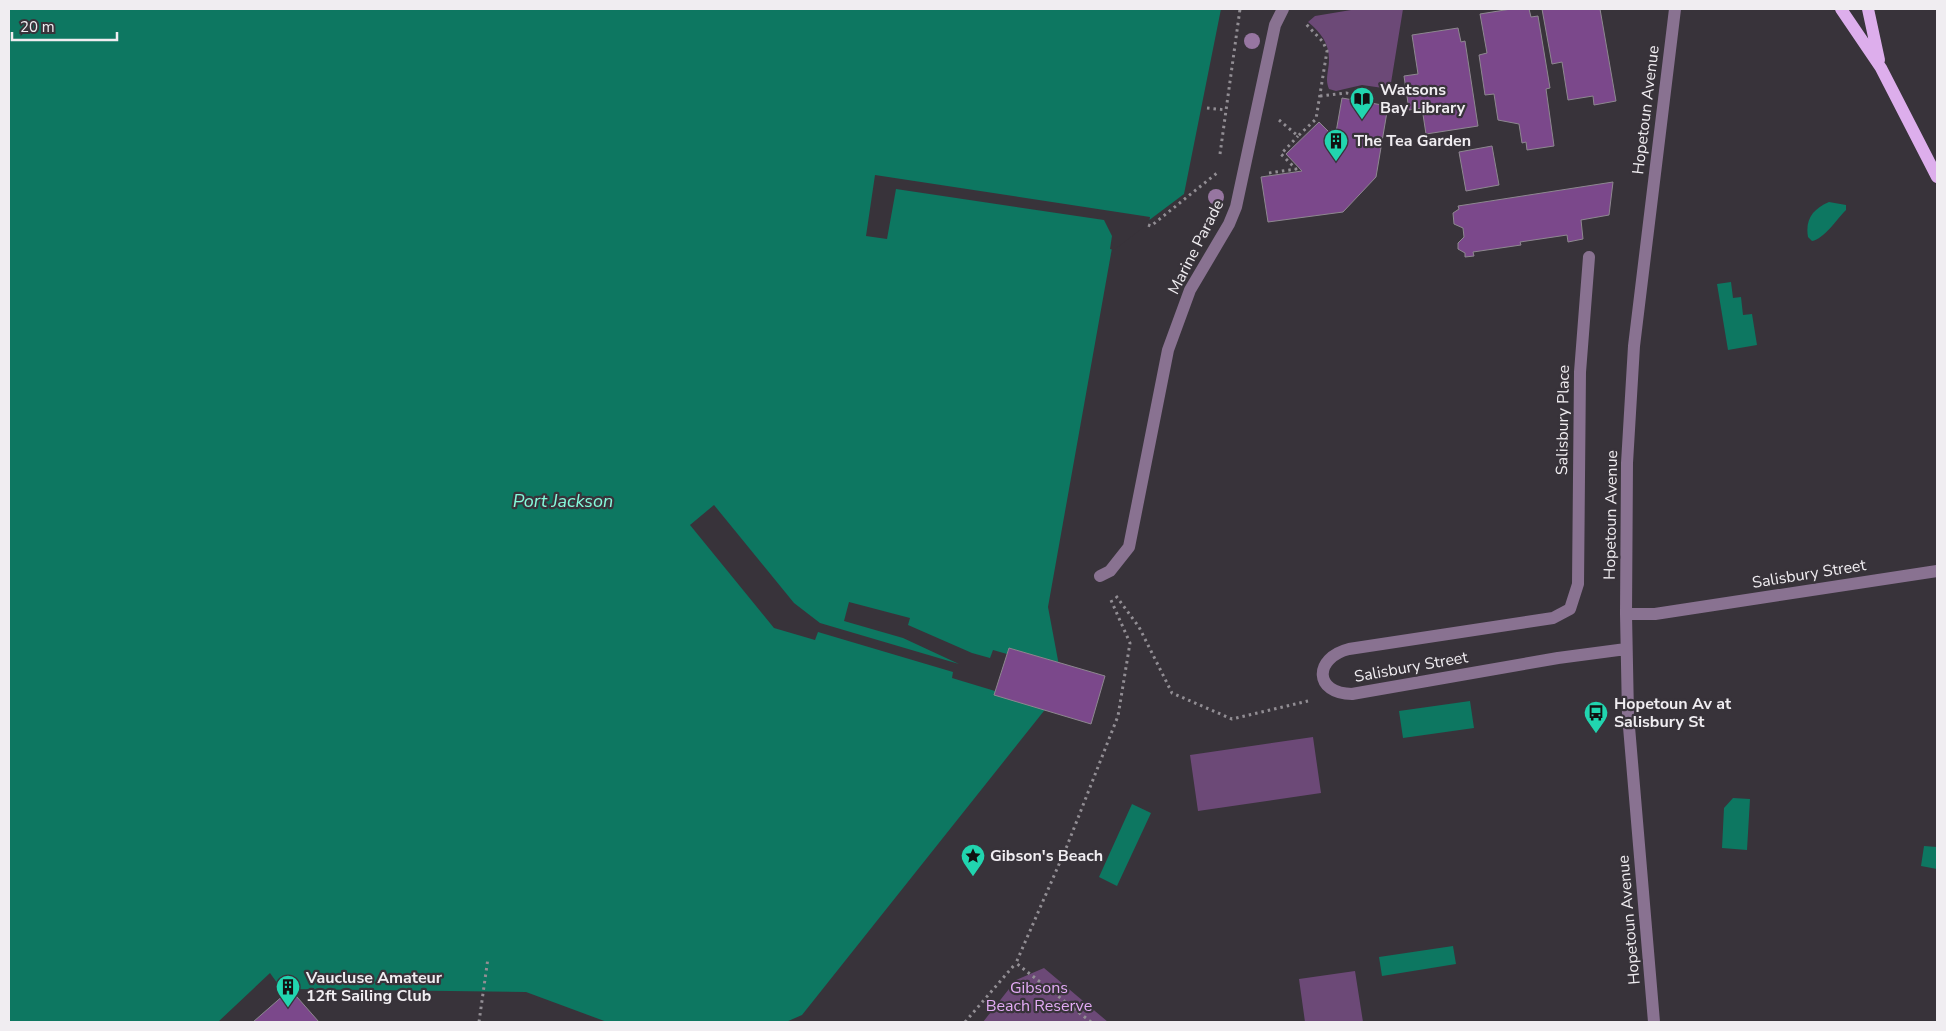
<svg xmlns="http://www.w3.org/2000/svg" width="1946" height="1031" font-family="'Nunito Sans',sans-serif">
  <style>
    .green { fill: #6c4977 }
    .water { fill: #0d7761 }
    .pier { fill: #38333a }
    .building { fill: #7b488b; stroke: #8e8890 }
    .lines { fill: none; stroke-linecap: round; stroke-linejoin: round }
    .path { stroke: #928e94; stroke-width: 3; stroke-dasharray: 2.5 4; stroke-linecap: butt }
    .minor { stroke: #897291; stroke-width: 12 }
    .major { stroke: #ddaeec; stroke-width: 12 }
    .tree { fill: #9776a1 }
    .labels { text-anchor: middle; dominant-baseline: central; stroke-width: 4.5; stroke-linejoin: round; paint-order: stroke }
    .poi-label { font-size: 16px; font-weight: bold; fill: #f0edf1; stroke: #38333a; text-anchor: start }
    .street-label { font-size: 16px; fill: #f0edf1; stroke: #38333a }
    .park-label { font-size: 16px; fill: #e4acf6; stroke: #38333a }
    .water-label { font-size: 18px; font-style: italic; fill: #85fbdb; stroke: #38333a }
  </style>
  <rect width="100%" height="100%" fill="#38333a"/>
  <path class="green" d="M1357,9H1403L1390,89L1362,85L1336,91L1329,89C1326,82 1327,77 1328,70C1332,48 1324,35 1308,22L1315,16Z
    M1313,737L1321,793L1198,811L1190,755Z
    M1044,968L1108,1022H983L1016,980Z
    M1355,971L1363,1022H1305L1299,979Z"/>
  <path class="water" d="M9,9H1221L1184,194L1112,248L1048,607L1063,687L802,1015L786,1022H607L526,992L290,989L253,1022H9Z
    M1829,202L1846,205V210C1837,219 1824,239 1812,241L1808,237C1805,219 1813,209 1829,202Z
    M1731,282L1733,298L1741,297L1743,315L1752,314L1757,345L1728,350L1717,284Z
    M1470,701L1474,728L1403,738L1399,711Z
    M1733,798L1750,799L1747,850L1722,848L1724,808Z
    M1132,804L1151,813L1117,886L1099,877Z
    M1924,846L1937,847V869L1921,866Z
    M1453,946L1456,964L1382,976L1379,957Z"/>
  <path class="pier" d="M875,175L1150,217L1149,223L1114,250L1110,249L1112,236L1104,220L896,189L887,239L866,236Z
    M714,505L794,603L820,623L959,664L903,638L844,621L849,602L910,618L908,625L972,653L990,658L993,650L1007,654L1009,648L1061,663L995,691L952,678L953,672L818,632L815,640L774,628L690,525Z
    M270,973L285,994L253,1022H218Z"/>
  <path class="building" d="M1511,9H1529L1531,17L1538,16L1550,88L1546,89L1554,146L1527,150L1526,142L1522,143L1519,124L1498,120L1494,94L1485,95L1479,55L1487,53L1480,14Z
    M1542,9H1600L1616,101L1594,105L1593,96L1568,100L1562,62L1552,64Z
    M1458,28L1461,42L1465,41L1478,126L1426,134L1422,108L1409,110L1404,76L1418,74L1412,35Z
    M1342,98L1388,106L1376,177L1343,212L1268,222L1261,177L1302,171L1286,154L1319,122L1335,138Z
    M1492,146L1499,185L1466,191L1459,152Z
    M1613,182L1609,215L1581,220L1583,239L1568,242L1567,235L1520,242L1521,245L1473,252L1474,256L1465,257V253L1458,249V243L1464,237L1463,228L1454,224L1453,213L1459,209L1458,206Z
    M1009,648L1105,676L1091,724L994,695Z
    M290,989L319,1022H253L285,994Z"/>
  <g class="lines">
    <path class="path" d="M1320,96L1346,93L1375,98
      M1207,108L1226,110
      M1279,120L1298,136L1316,119L1327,51L1323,42L1304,22
      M1220,154L1240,9
      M1269,173L1296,169L1281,154L1298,136
      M1148,225L1151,226L1217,173
      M1116,596L1139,627L1172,693L1232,719L1308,701
      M479,1022L488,958
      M965,1022L1016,963
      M1091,1022L1016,963L1067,846L1118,716L1130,643L1110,598"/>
    <path class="minor" d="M1589,257L1580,372L1578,584L1570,609L1553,618L1349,649C1313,658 1314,694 1352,694L1558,658L1626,649
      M1100,576L1110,571L1129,547L1168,350L1190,290L1229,224L1236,207L1275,25L1283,9
      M1626,614H1655L1937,571
      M1654,1022L1628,715L1626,614L1627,463L1634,346L1675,9"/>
    <path class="major" d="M1841,9L1881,68L1937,177
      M1868,9L1879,60"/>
  </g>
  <g class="tree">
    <circle cx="1252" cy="41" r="8"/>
    <circle cx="1216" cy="197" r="8"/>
  </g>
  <defs>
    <symbol id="library-pin" viewBox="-11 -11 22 30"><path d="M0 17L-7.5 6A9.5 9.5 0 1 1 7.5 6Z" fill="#21d5af" stroke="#38333a"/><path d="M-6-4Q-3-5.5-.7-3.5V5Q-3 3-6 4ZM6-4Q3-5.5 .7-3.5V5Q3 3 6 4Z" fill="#111"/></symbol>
    <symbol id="building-pin" viewBox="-11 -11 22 30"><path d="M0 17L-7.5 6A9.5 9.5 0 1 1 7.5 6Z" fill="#21d5af" stroke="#38333a"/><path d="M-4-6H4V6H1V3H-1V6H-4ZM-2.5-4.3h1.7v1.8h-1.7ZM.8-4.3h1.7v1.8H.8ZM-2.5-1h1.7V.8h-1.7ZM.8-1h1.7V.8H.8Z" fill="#111"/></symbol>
    <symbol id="bus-pin" viewBox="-11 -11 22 30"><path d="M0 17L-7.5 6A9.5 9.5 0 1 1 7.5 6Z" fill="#21d5af" stroke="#38333a"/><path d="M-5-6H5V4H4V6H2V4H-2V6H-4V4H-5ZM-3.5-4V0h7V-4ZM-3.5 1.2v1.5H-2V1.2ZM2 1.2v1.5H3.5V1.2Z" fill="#111"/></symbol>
    <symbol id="sight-pin" viewBox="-11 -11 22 30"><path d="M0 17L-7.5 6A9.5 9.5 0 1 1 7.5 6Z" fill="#21d5af" stroke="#38333a"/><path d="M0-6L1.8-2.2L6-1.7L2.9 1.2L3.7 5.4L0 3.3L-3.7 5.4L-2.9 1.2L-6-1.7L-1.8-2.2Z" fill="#111"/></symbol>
  </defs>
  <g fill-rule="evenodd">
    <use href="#library-pin" x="1348" y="85" width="28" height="38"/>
    <use href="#building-pin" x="1322" y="127" width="28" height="38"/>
    <use href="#bus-pin" x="1582" y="699" width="28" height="38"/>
    <use href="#sight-pin" x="959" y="842" width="28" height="38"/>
    <use href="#building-pin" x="274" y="973" width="28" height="38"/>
  </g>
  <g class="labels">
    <g class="poi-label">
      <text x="1380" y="90">Watsons<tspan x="1380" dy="18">Bay Library</tspan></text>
      <text x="1354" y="141">The Tea Garden</text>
      <text x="1614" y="704">Hopetoun Av at<tspan x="1614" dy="18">Salisbury St</tspan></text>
      <text x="990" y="856">Gibson's Beach</text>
      <text x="306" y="978">Vaucluse Amateur<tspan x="306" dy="18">12ft Sailing Club</tspan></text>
    </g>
    <g class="street-label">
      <text transform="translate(1646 110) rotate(-83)">Hopetoun Avenue</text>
      <text transform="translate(1196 247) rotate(-63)">Marine Parade</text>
      <text transform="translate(1563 420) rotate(-89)">Salisbury Place</text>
      <text transform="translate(1611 515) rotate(-89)">Hopetoun Avenue</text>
      <text transform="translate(1809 574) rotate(-9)">Salisbury Street</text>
      <text transform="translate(1411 667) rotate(-10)">Salisbury Street</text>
      <text transform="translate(1629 920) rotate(-95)">Hopetoun Avenue</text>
    </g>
    <g class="park-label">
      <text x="1039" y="988">Gibsons<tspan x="1039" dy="18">Beach Reserve</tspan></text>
    </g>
    <g class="water-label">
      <text x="563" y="501">Port Jackson</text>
    </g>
  </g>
  <rect width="1946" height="1031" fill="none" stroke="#f0edf1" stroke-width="20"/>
  <path d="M12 32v8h105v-8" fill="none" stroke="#f0edf1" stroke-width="2.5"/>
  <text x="20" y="32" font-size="15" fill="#f0edf1" stroke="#38333a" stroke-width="4" paint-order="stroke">20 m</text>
</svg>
